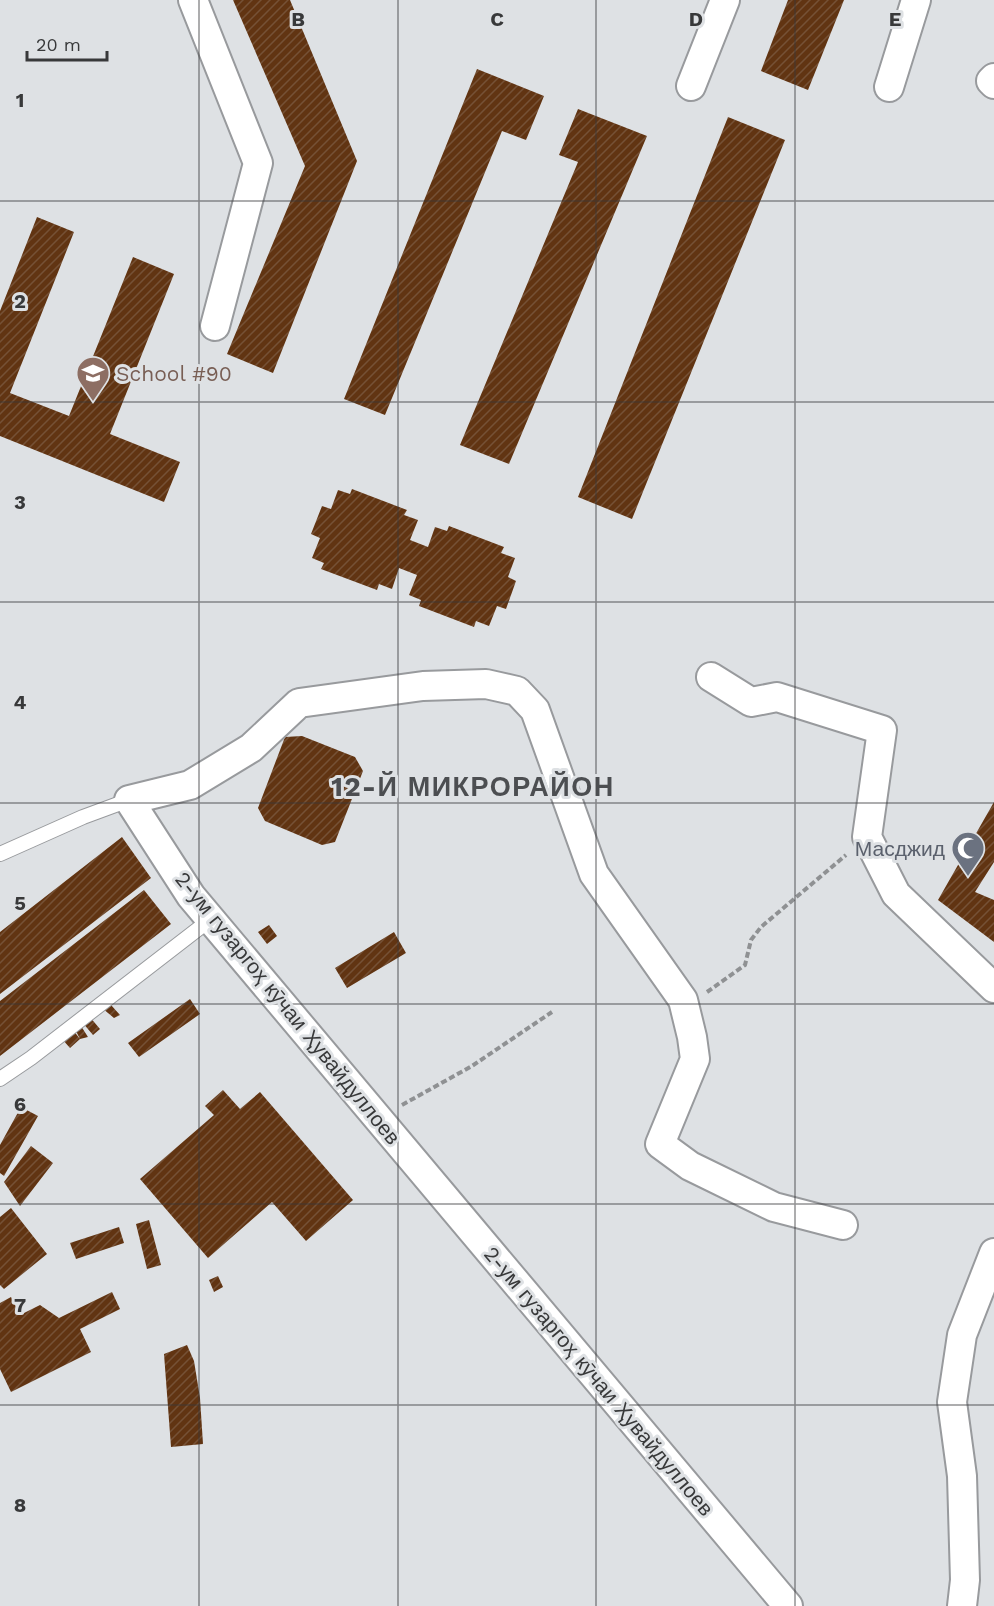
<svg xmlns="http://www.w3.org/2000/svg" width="994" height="1606" font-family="'Work Sans',sans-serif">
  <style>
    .building { fill: url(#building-hatch) }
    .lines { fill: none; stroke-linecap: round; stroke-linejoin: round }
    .lane-casing { stroke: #989a9d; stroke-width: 16 }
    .street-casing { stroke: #989a9d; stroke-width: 32 }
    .path { stroke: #8f9193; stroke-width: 4; stroke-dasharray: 6 3; stroke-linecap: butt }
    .lane { stroke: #fff; stroke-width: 14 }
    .street { stroke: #fff; stroke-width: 28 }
    .grid { fill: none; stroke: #38393a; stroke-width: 1.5; stroke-opacity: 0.55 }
    .labels { text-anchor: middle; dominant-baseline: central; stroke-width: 6; stroke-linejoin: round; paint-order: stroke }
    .education-label { font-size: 21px; fill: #785e54; stroke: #dee1e4; text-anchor: start }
    .worship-label { font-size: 21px; fill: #5b616d; stroke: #dee1e4; text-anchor: end }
    .street-label { font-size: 21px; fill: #38393a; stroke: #dee1e4 }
    .district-label { font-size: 27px; font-weight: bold; letter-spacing: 1.5px; fill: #4c4e51; stroke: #dee1e4 }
    .grid-label { font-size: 20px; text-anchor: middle; font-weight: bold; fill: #38393a; stroke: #dee1e4; stroke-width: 6; stroke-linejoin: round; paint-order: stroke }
  </style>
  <defs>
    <pattern id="building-hatch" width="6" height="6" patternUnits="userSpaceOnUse" patternTransform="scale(1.5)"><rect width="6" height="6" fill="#613412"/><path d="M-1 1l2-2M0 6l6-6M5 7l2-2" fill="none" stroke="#755136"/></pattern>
  </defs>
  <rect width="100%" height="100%" fill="#dee1e4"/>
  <path class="building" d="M233,0H290L357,161L273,373L227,354L305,166Z
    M788,0H844L808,90L761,71Z
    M477,69L544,96L526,140L502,131L385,415L344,399Z
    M578,109L647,136L509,464L460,445L578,162L559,155Z
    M728,117L785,140L632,519L578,497Z
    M37,217L74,232L10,393L69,416L133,257L174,274L110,434L180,462L164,502L0,436V311Z
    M352,489L407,510L404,515L418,520L410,540L428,547L435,527L447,531L449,526L504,547L501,553L515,558L508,577L516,581L506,609L497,606L489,626L476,621L474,627L419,606L421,600L409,595L417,575L399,568L392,589L379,584L377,590L321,569L324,563L312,558L320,538L311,534L322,506L331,509L338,490L350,494Z
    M302,736L355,757L363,771L335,842L322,845L265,821L258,808L285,737Z
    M994,802V862L975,892L994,900V942L938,900Z
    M122,837L151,878L0,994V932Z
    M144,890L171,924L0,1056V1001Z
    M269,925L277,936L267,944L258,932Z
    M394,932L406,953L347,988L335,968Z
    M190,999L200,1014L139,1057L128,1043Z
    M111,1005L120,1015L114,1018L102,1008Z
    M89,1016L100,1029L93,1035L82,1022Z
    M81,1026L88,1037L80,1039L75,1029Z
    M73,1030L80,1039L70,1048L62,1039Z
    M223,1090L240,1109L260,1092L353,1200L306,1241L272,1202L208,1258L140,1179L214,1115L205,1106Z
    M21,1107L38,1116L4,1176L0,1173V1145Z
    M31,1146L53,1163L20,1206L4,1182Z
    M11,1208L47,1254L4,1289L0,1285V1217Z
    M149,1220L161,1265L147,1269L136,1224Z
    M119,1227L124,1243L76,1259L70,1243Z
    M218,1276L223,1287L214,1292L209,1280Z
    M112,1292L120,1309L80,1329L91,1352L11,1392L0,1369V1303L11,1297L20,1315L40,1305L59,1318Z
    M187,1345L194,1361L200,1398L203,1444L171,1447L164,1354Z"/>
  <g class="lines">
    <defs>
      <path id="lane" d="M0,854L83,817L129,800
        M0,1079L31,1058L211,919"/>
      <path id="street" d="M193,0L258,163L215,326
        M994,78L991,81L994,84
        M691,86L725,0
        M889,87L916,0
        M711,677L751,702L777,697L882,730L867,837L896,894L994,988
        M788,1606L191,896L129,800L190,785L251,748L299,703L423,686L486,684L517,691L535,710L594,874L683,1000L692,1037L695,1059L660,1144L690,1166L774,1207L843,1225
        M962,1606L965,1580L962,1476L952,1402L962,1335L994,1253"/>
    </defs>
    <use href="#lane" class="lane-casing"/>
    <use href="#street" class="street-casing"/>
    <path class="path" d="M707,992L745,965L751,940L761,927L846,855
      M402,1105L472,1066L552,1012"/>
    <use href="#lane" class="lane"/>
    <use href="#street" class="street"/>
  </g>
  <path class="grid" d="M199,0V1606M398,0V1606M596,0V1606M795,0V1606M0,201H994M0,402H994M0,602H994M0,803H994M0,1004H994M0,1204H994M0,1405H994"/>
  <defs>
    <symbol id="school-pin" viewBox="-11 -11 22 30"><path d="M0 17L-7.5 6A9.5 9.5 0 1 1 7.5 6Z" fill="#8d6e63" stroke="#dee1e4"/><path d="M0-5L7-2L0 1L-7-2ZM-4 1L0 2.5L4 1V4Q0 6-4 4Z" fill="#fff"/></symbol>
    <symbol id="mosque-pin" viewBox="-11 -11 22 30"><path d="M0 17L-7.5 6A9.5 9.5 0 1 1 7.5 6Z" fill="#6b7280" stroke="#dee1e4"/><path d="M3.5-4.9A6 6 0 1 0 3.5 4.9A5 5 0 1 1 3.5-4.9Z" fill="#fff"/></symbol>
  </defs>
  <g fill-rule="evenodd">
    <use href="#school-pin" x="74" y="354" width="38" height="52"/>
    <use href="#mosque-pin" x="949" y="829" width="38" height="52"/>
  </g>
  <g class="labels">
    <g class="education-label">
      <text x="116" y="373">School #90</text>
    </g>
    <g class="worship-label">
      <text x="945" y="848">Масджид</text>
    </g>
    <g class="street-label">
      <text transform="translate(288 1008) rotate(51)">2-ум гузаргоҳ кӯчаи Ҳувайдуллоев</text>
      <text transform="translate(599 1381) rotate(50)">2-ум гузаргоҳ кӯчаи Ҳувайдуллоев</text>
    </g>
    <g class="district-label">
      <text x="473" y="787">12-Й МИКРОРАЙОН</text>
    </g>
  </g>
  <g class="grid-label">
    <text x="298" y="26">B</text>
    <text x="497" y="26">C</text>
    <text x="696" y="26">D</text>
    <text x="895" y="26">E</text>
    <text x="20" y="107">1</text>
    <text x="20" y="308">2</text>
    <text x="20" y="509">3</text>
    <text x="20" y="709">4</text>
    <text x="20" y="910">5</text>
    <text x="20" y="1111">6</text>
    <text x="20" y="1312">7</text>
    <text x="20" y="1512">8</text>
  </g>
  <path d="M27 51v9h80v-9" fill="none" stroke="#38393a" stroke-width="3"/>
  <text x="36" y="51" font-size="18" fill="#38393a" stroke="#dee1e4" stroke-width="4.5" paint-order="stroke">20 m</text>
</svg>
